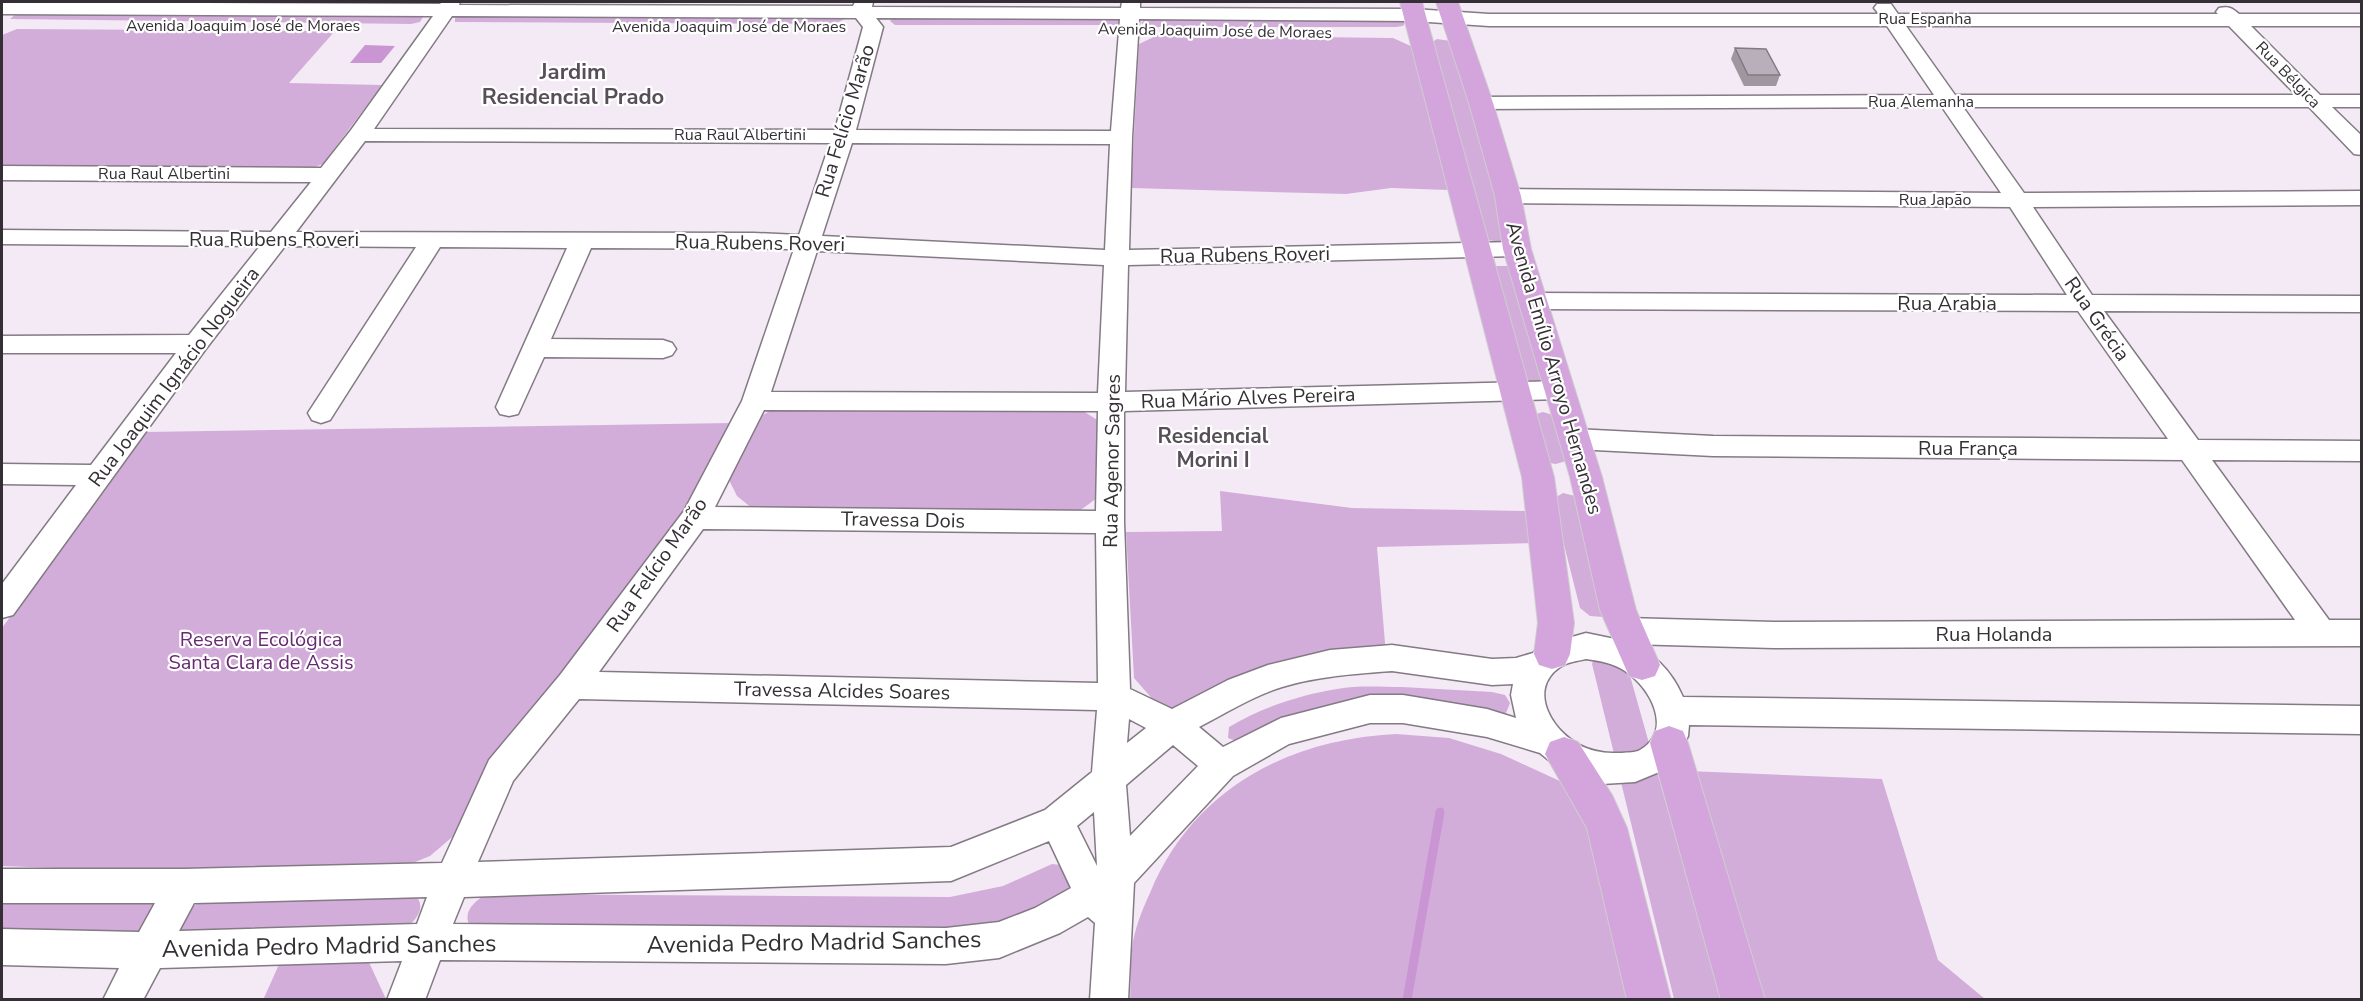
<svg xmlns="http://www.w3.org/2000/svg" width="2363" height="1001" font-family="'Nunito Sans',sans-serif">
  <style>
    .green { fill: #d3adda }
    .water { fill: #c996d3 }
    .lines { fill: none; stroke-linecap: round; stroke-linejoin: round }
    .stream { stroke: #c996d3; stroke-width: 9 }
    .minor-casing { stroke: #837a84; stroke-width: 3 }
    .major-casing { stroke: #cecdce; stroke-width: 2 }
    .minor { fill: #fff; fill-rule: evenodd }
    .major { fill: #d3a5dc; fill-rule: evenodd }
    .wall { fill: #9f96a0 }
    .building { fill: #b9afba; stroke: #827a82; stroke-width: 1.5 }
    .labels { text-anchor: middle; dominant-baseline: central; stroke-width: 4.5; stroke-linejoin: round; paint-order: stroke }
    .far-street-label { font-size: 16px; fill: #332f34; stroke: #fff }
    .street-label { font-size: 20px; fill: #332f34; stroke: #fff }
    .park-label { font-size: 20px; fill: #662972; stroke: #fff }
    .neighbourhood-label { font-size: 21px; font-weight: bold; fill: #574f58; stroke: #fff }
    .far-district-label { font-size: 22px; font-weight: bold; fill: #574f58; stroke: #fff }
    .near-street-label { font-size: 24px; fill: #332f34; stroke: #fff }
  </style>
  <rect width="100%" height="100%" fill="#f4eaf6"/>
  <path class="green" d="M17,13L421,16L423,17L420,22L411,24L10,19Z
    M464,15L844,17L845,19L834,24L455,22V18Z
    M894,17H1123V25H895L890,21Z
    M1145,19L1403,20L1405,23L1403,26L1396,27H1149L1141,23Z
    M17,29L335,31L289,83L382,85L323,164L309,169L2,167V35Z
    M1158,35L1393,38L1413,47L1448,190L1391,188L1346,194L1131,188L1139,44Z
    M1437,39L1451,41L1501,195L1502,242L1486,240L1431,43Z
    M1497,266H1509L1545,378L1542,382L1525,380L1493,268Z
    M776,407L1078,408L1099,421L1097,498L1078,512L753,509L737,496L729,480L760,417Z
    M1543,412L1553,415L1566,461L1556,464L1549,463L1536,414Z
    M731,423L684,516L457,833L430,856L398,869L191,873L2,866V628L145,432Z
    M1220,491L1352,508L1531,511L1539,543L1377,547L1387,667L1333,668L1181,714L1156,703L1134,678L1126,532L1222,531Z
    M1563,493L1575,496L1603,617L1590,616L1580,608L1554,505L1553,499Z
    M1594,658L1627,665L1721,999H1674L1595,676L1592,664Z
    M1402,687L1492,692L1505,695L1510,703L1504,718L1452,707L1236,741L1228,738L1229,727C1261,708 1299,695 1337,689C1358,685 1381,687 1402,687Z
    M1396,734L1449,738L1501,754L1575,788L1643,1000H1130C1131,983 1130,966 1132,949C1134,930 1142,910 1150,893C1192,790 1288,739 1396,734Z
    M1688,771L1882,779L1938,960L1985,999H1759Z
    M1052,864L1061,865L1073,888L997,929L471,928C461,913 474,901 487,894L950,897L1003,886Z
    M415,895C426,906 418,918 408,926L183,934L180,926L188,910L203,900Z
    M2,899H147L159,904L143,932L124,938L2,936Z
    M367,958L386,999L263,1000L281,960Z"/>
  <path class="water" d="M365,45L395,46L381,63H350Z"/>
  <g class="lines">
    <path class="stream" d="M1407,1000L1440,812"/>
    <defs>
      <path id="minor" d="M2,2L440,4L442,2H460L459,5L853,6L855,2H873L872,7L1121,8L1122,2H1140V8L1413,9L1489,14H1879L1874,8L1877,4H1891L1898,14H2218L2216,12L2219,8C2229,6 2232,8 2239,14H2362V26H2251L2320,95H2362V107H2332L2362,136V155L2354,154L2309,107H1963L2024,193L2362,191V205L2033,207L2092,295L2362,296V312L2104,311L2198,440L2362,441V461L2212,460L2329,620H2362V646L1774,648L1629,644C1655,653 1672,672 1683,697L2362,706V734L1689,725L1688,736L1676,759L1664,770L1635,782L1602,784L1561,770L1540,753L1487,737L1403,723H1370L1289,744L1233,776L1134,883L1128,1000H1090L1095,923L1088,917L1060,933L999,958L946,964L440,960L425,1000H387L402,961L160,968L143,1000H103L119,968L2,965V929L139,932L155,903H2V869H184L442,863L489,760L560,675L684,511L742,401L794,249L591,248L551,339L663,340L672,343L676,349L672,355L663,358L544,357L518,414L509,416L500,414L496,407L567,248L440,247L330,420L321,423L312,420L308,413L416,247L285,246L205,350L13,615L2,618V584L76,485L2,484V464L91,465L176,353H2V336L189,335L260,246L2,244V230L271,232L311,182L2,180V166L321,168L351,130L433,16L2,14ZM452,16L856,18L863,27L835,130L374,129ZM876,18L1120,19L1111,131L856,130L883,27ZM1139,19L1413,21L1489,26H1887L1934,95L1481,97L1474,99L1471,103L1474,107L1481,109L1942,107L2001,193L1508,189L1500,191L1497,196L1500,201L1508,203L2010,207L2067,295L1532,293L1523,295L1520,301L1523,307L1532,309L2078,311L2168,439L1713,436L1575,429L1565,432L1561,439L1565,446L1575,449L1713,456L2182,460L2295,620L1774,622L1626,618L1615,622L1611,631L1615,639L1586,633L1540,646L1533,653L1516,658L1492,659L1392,645L1330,650L1268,665L1228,680L1172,709L1130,689L1124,522V411L1561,399L1570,397L1574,390L1570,383L1561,381L1125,392L1128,265L1517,256L1525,254L1529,249L1525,244L1517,242L1129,250L1132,138ZM1906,26H2229L2296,95H1955ZM365,141L830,143L799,235L754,233L296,232ZM852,143L1110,144L1105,250L822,236ZM817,251L1104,265L1098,393L771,392ZM764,410L1098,411L1096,511L715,507ZM703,529L1096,533L1098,683L599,672ZM1586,659C1600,661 1613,663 1625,671C1650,687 1674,730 1640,750C1635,753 1628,752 1622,753C1609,753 1599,753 1586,748C1555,736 1525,691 1560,667C1567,662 1578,661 1586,659ZM1392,671L1492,685L1513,684L1511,695L1516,718L1487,709L1403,695H1370L1281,718L1223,747L1199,727C1226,713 1253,696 1282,687C1318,676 1355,674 1392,671ZM579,699L1097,710L1092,772L1045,810L951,847L478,862L513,781ZM1129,719L1146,728L1127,743ZM1173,745L1198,766L1130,836L1126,785ZM1094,812L1097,866L1077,826ZM1049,841L1071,888L1035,908L999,922L946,928L453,924L464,897L951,881ZM427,897L417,924L179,931L194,903Z"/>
      <path id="major" d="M1400,2H1422L1554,477L1574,623L1570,654L1565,665L1552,669L1539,665L1534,654L1538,623L1522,477Z
        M1436,2H1458L1493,103L1521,196L1531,249L1602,477L1636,610L1660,665L1655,676L1642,680L1629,676L1600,610L1570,477L1503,249L1495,196L1469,103Z
        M1669,726L1683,731L1688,743L1765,1000H1721L1650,743L1655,731Z
        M1564,737L1578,742L1612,795L1627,828L1671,1000H1627L1587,828L1545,754L1550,742Z"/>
    </defs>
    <use href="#minor" class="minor-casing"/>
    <use href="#major" class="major-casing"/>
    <use href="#minor" class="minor"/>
    <use href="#major" class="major"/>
  </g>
  <path class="wall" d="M1735,48L1780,75L1776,86H1744L1731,59Z"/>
  <path class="building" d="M1735,48L1766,49L1780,75H1748Z"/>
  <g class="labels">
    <g class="far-street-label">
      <text x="1925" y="19">Rua Espanha</text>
      <text x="243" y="26">Avenida Joaquim José de Moraes</text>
      <text x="729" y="27">Avenida Joaquim José de Moraes</text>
      <text transform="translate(1215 31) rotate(1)">Avenida Joaquim José de Moraes</text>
      <text transform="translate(2288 75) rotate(46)">Rua Bélgica</text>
      <text x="1921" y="102">Rua Alemanha</text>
      <text x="740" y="135">Rua Raul Albertini</text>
      <text x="164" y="174">Rua Raul Albertini</text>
      <text x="1935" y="200">Rua Japão</text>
    </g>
    <g class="street-label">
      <text transform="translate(845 121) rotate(-73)">Rua Felício Marão</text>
      <text x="274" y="239">Rua Rubens Roveri</text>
      <text transform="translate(760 243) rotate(1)">Rua Rubens Roveri</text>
      <text transform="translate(1245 255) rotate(-1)">Rua Rubens Roveri</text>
      <text x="1947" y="303">Rua Arabia</text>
      <text transform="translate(2097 319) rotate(55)">Rua Grécia</text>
      <text transform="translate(1554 368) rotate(74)">Avenida Emílio Arroyo Hernandes</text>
      <text transform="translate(174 377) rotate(-53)">Rua Joaquim Ignácio Nogueira</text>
      <text transform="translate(1248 398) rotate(-2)">Rua Mário Alves Pereira</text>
      <text x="1968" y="448">Rua França</text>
      <text transform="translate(1112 461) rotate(-89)">Rua Agenor Sagres</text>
      <text transform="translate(903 520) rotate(1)">Travessa Dois</text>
      <text transform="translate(657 565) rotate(-55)">Rua Felício Marão</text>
      <text x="1994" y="634">Rua Holanda</text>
      <text transform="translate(842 691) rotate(1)">Travessa Alcides Soares</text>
    </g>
    <g class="park-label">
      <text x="261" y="639">Reserva Ecológica<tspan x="261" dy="23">Santa Clara de Assis</tspan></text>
    </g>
    <g class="neighbourhood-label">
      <text x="1213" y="436">Residencial<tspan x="1213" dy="24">Morini I</tspan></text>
    </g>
    <g class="far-district-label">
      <text x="573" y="72">Jardim<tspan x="573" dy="25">Residencial Prado</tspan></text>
    </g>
    <g class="near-street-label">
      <text transform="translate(814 942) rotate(-1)">Avenida Pedro Madrid Sanches</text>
      <text transform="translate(329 946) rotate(-1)">Avenida Pedro Madrid Sanches</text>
    </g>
  </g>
  <rect width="2363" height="1001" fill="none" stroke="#332f34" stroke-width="6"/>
</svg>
